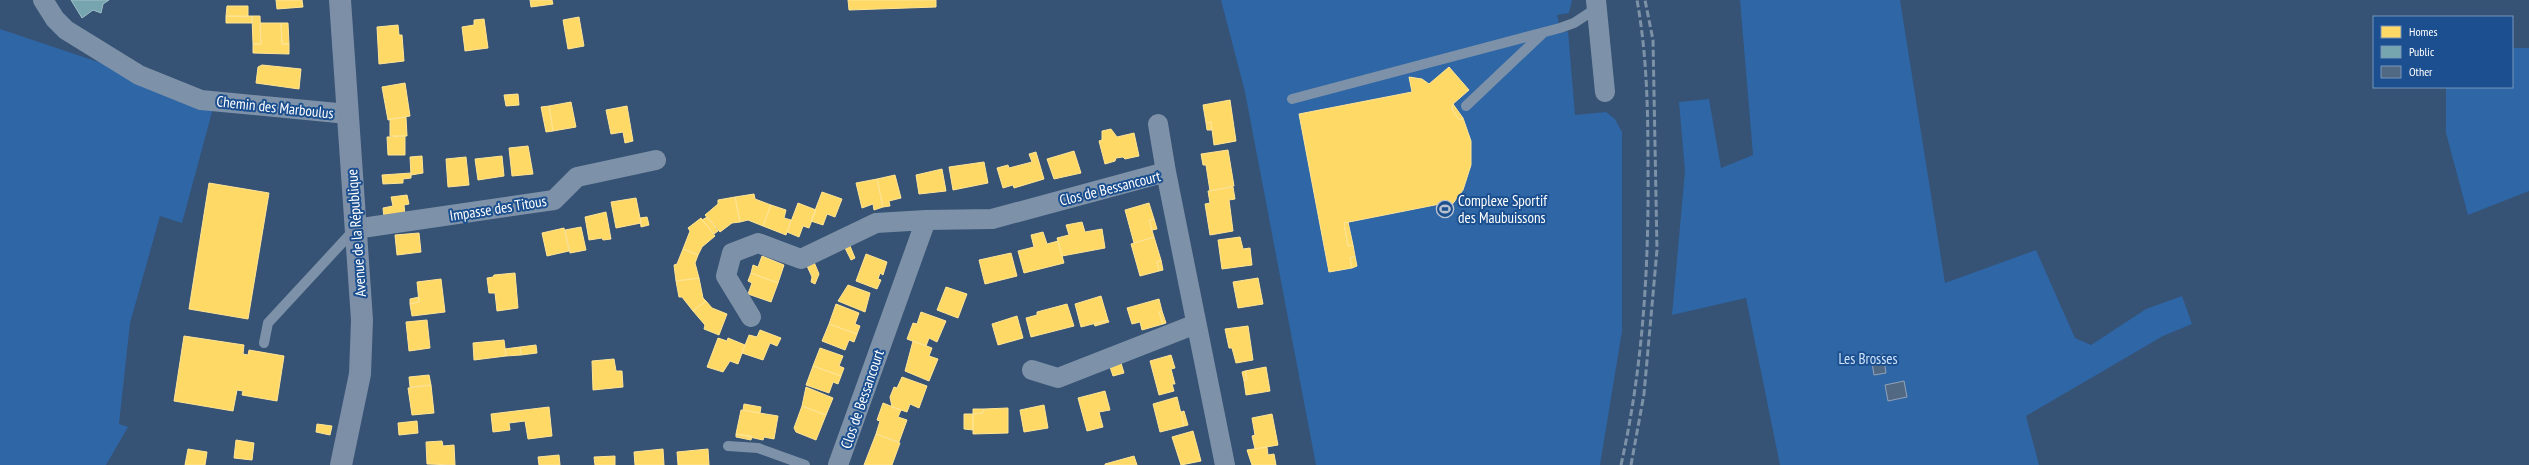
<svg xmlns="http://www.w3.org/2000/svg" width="2529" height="465" font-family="'PT Sans Narrow',sans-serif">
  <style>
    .green { fill: #2f66a5 }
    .homes { fill: #ffd966; stroke: #ffe494 }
    .public { fill: #76a5af; stroke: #9fc0c7 }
    .building { fill: #526984; stroke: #92a2b6 }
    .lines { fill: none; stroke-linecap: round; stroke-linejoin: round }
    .service { stroke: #7d92a8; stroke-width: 10 }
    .minor { stroke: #7d92a8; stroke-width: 20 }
    .primary { stroke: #7d8ea7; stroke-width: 22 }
    .rail { stroke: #7e92a7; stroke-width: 3; stroke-dasharray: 7 3; stroke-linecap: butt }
    .labels { text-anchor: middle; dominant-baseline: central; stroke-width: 4; stroke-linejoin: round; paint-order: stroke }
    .street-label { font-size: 15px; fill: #fff; stroke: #1b4f8f }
    .poi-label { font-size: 15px; fill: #fff; stroke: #1b4f8f; text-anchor: start }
    .park-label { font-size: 15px; fill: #cfe3fa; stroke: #1b4f8f }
  </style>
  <rect width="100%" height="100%" fill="#365274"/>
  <path class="green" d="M1221,0H1572L1569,13L1557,15L1561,33L1568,31L1575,115L1606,112L1615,119L1622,132V331L1600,465H1316L1245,92Z
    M1740,0H1900L1945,283L2036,250L2075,338L2091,345L2146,309L2182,296L2192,324L2163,336L2026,416L2039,465H1780L1746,298L1672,315L1685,171L1679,102L1709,99L1721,168L1753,155Z
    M0,29L215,101L182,223L160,216L130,323L119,424L128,427L106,465H0Z
    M2512,48H2529V191L2468,215L2446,133V87H2512Z"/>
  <path class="homes" d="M276,0H302L303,7L277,9Z
    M530,0H552L553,4L531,7Z
    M848,0H936V7L849,10Z
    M227,6H248V17L226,16Z
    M226,16H252V23H226Z
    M252,16H260L261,44H253Z
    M579,17L584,46L568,49L563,20Z
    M484,19L488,48L465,51L462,27L474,25V20Z
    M260,23H281L282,44H289V54L253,53V44H261Z
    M281,23H288L289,44H282Z
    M398,25L399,35H402L404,61L379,64L377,27Z
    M262,65L301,69L299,89L256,83L258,67Z
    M1449,67L1469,90L1453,104L1452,109L1459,120L1463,118L1471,141V165L1463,190L1451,206L1450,202L1344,223L1348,246L1353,245L1355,256L1350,258L1352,268L1329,272L1299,114L1412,92L1409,77L1422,79L1429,84Z
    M405,83L410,116L388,120L382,87Z
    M518,94L519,105L506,106L504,95Z
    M1230,100L1236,141L1214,145L1211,122L1206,123L1203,105Z
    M571,102L576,127L553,131L549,106Z
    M1453,104L1463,118L1459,120L1452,109Z
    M549,106L553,131L546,132L541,107Z
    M627,106L633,141L625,143L623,132L611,134L606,110Z
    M406,117L407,136H390V119Z
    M1211,122L1212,130H1207L1206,123Z
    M1111,129L1117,137L1134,133L1139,156L1125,159L1123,157L1116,158L1115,161L1105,164L1099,141L1102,140V131Z
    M405,136V155H388L387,137Z
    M528,146L533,174L512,176L509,148Z
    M1228,150L1234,186L1210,191L1206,165H1203L1201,154Z
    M1074,151L1081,173L1054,179L1047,159Z
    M1036,152L1044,179L1014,188L1013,185L1003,188L997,168L1008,165L1009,168L1032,162L1029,154Z
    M422,156L423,173L411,175L410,157Z
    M502,156L504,176L478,180L475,159Z
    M466,157L469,185L448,187L446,159Z
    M984,162L988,183L953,190L949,167Z
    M942,169L946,191L919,194L916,175Z
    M411,173V178L403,179V183L383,184L382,175Z
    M895,175L901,198L889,201L890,206L883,207L877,179Z
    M877,179L883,207L874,210L873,204L862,208L856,183Z
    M209,183L269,193L248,319L189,309Z
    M1233,187L1235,199L1229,200L1233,231L1210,235L1205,204L1210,203L1208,191Z
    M822,192L842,199L835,217L827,214L823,225L811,221Z
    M754,194L755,199L771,205L763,226L748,220L740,222L735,197Z
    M407,195L409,204L404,205L405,215L384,218L383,208L393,206L391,197Z
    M735,197L740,222L732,223L720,232L705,215L718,204V200Z
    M636,198L641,223L616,228L611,202Z
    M798,203L816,210L809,228L803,226L799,237L787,232Z
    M1149,203L1154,219L1149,220L1154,237L1134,243L1125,210Z
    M771,205L786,210L784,218L791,220L786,235L763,226Z
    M606,212L611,239L603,240L602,238L589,240L585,217Z
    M647,217L649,225L641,227L640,218Z
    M707,217L718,231L714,234L702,220Z
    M701,218L715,236L702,247L698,255L683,249L690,231L688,228Z
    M1154,219L1157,229L1152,230L1149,220Z
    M1082,222L1085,232L1102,229L1105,248L1062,256L1057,238L1069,235L1066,225Z
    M1348,222L1353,245L1348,246L1344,223Z
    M581,227L586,250L570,253L565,230Z
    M564,228L569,251L547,256L542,233Z
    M1043,232L1047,244L1058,241L1064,263L1024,273L1018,251L1034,247L1031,235Z
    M419,233L421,252L397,255L395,235Z
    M1154,237L1161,260L1157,262L1159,271L1140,276L1131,244Z
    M1240,237L1243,249L1250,248L1252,265L1222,269L1218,240Z
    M850,246L855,258L851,260L845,248Z
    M683,249L698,255L695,263L699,278L676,281L674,265L677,264Z
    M1011,253L1017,276L985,284L979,260Z
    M866,254L887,262L883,275L880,273L878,279L881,280L877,289L856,281Z
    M762,256L784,265L778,283L751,273L753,265L758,267Z
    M1355,256L1357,266L1352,268L1350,258Z
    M1161,260L1163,270L1159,271L1157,262Z
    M814,262L819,274L815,284L811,282L812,277L807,266Z
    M515,273L518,308L497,311L495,293H489L487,278L493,277L494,275Z
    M751,273L778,283L771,302L748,294L752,283L748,281Z
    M699,278L703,298L706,301L693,311L682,297H679L676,281Z
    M1258,278L1263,304L1238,308L1233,282Z
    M441,279L445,312L412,316L410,304L419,302L417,282Z
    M848,285L870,293L865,312L838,301Z
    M946,287L967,294L958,318L937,310Z
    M1101,296L1108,320L1081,327L1075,304Z
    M419,297V302L410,304V299Z
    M1159,299L1162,311L1159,312L1163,324L1142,330L1140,322L1132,324L1127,308Z
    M706,301L712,308L727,314L719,335L704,329L705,325L693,311Z
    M836,304L859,313L855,324L860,326L857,334L829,324Z
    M1067,304L1074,326L1031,337L1026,318L1037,315V312Z
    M1162,311L1166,323L1163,324L1159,312Z
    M921,312L946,321L937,342L929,338L926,346L907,339L913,323L917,324Z
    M1017,316L1023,338L998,345L992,324Z
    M427,320L430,348L409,351L406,322Z
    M1108,320L1109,322L1095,326L1094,324Z
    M829,324L857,334L854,342L849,340L845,350L822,341Z
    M1248,326L1253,360L1236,363L1232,348H1229L1225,329Z
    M760,330L781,338L777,346L770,343L763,360L742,353L749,335L757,337Z
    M184,336L244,345L243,354L248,355L249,350L284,356L277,401L242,395L243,391L237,390L233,411L174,401Z
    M718,338L727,341L728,338L745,345L738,364L730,361L723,372L707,367Z
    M504,340L506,356L474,360L473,343Z
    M913,341L932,348L929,356L938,359L929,381L905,371Z
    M536,345L537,353L521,355L520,347Z
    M520,347L521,355L506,356L505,349Z
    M820,348L843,356L839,366L844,368L841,376L813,366Z
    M1171,355L1175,368L1171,369L1175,384H1172L1174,391L1159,395L1150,361Z
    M614,359L616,371H622L623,387L593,390L592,361Z
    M1121,363L1124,373L1113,376L1110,367Z
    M813,366L841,376L838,384L833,382L829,393L806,385Z
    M1266,367L1270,391L1246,395L1244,381L1247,379L1245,371Z
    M1245,371L1247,379L1244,381L1242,372Z
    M429,375L431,385L410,387L409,377Z
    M902,377L927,386L919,408L910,404L907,412L892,407L890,397L894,387L897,388Z
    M431,385L434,413L412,415L408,388Z
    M806,387L833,398L826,415L802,406Z
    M1105,391L1110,410L1099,412L1103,427L1087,431L1078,398Z
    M1177,397L1184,426L1160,432L1153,404Z
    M883,403L901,410L898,417L907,420L899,442L876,434L880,421L877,420Z
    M744,404L761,407L760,413L743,410Z
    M1044,405L1048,428L1024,432L1020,410Z
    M802,406L826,415L816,440L796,432L794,428Z
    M549,407L552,436L528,439L525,421L509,423L510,430L493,432L491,414Z
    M1008,408V433L973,434V414L983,413L984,409Z
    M973,409H984L983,413L973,414Z
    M741,410L778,416L774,439L764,437L763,440L736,434Z
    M1184,411L1188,425L1184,426L1181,412Z
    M964,414H973V430L964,429Z
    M1272,414L1278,445L1255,449L1252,436L1255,435L1252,418Z
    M417,421L418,433L399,435L398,423Z
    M317,424L332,426L330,435L316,432Z
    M1193,431L1201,461L1181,465L1172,437Z
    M736,434L752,436L751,440L736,437Z
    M876,434L900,443L892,465H864Z
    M236,440L254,443L252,460L234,458Z
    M442,441L443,446L454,445L455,465L427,464L426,442Z
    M1267,447L1268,455L1274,454L1276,465H1252L1247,450Z
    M188,449L207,452L205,465H185Z
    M663,449L664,465H635L634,452Z
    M708,449L709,465H678L677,452Z
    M559,455L560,465H539L538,457Z
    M615,456V465H595L594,457Z
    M1134,456L1137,465H1105V464Z"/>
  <path class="public" d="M71,0H109L103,4L101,13L93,10L82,18Z"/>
  <path class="building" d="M1883,354L1886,373L1874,375L1871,357Z
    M1904,381L1907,397L1888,401L1885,385Z"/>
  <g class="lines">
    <path class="service" d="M1292,99L1560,28L1574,23L1597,8
      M1466,106L1542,34
      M264,343L268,323L354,230
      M728,446L758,448L805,465"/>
    <path class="minor" d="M43,0L55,19L66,30L139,75L201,100L348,114
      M1596,0L1605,92
      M1158,124L1166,172
      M355,229L554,200L577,177L656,160
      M751,317L726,276L732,253L758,243L801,259L876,223L926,220
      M1032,370L1058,378L1196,324
      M838,465L926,220L992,219L1166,172L1225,465"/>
    <path class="primary" d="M340,0L362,320L360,374L341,465"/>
    <path class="rail" d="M1621,465C1643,367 1649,267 1648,166C1648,110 1647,55 1637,0
      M1631,465L1644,394L1657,250L1653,40L1645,0"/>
  </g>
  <defs>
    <symbol id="stadium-ring" viewBox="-11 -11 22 22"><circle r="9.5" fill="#1b4f8f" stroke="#b9c2ce" stroke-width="1.5"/><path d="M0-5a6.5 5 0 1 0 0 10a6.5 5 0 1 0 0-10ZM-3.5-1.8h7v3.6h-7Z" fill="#b9c2ce"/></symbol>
  </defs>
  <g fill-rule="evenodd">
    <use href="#stadium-ring" x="1435" y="199" width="20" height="20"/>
  </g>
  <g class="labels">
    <g class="street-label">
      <text transform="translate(275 107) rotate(6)">Chemin des Marboulus</text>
      <text transform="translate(1110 188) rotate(-14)">Clos de Bessancourt</text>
      <text transform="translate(498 208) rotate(-9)">Impasse des Titous</text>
      <text transform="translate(356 233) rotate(-94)">Avenue de la République</text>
      <text transform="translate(862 399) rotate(-71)">Clos de Bessancourt</text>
    </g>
    <g class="poi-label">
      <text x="1458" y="200">Complexe Sportif<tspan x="1458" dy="17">des Maubuissons</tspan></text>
    </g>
    <g class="park-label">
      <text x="1868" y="358">Les Brosses</text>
    </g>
  </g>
  <rect x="2373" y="16" width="140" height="72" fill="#1b4f8f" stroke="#7695bc"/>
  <rect x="2381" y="26" width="20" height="12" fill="#ffd966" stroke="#7695bc"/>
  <text x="2409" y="36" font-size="12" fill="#ffffff">Homes</text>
  <rect x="2381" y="46" width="20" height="12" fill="#76a5af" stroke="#7695bc"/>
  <text x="2409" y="56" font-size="12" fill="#ffffff">Public</text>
  <rect x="2381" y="66" width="20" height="12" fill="#526984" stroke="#7695bc"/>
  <text x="2409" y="76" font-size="12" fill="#ffffff">Other</text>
</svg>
